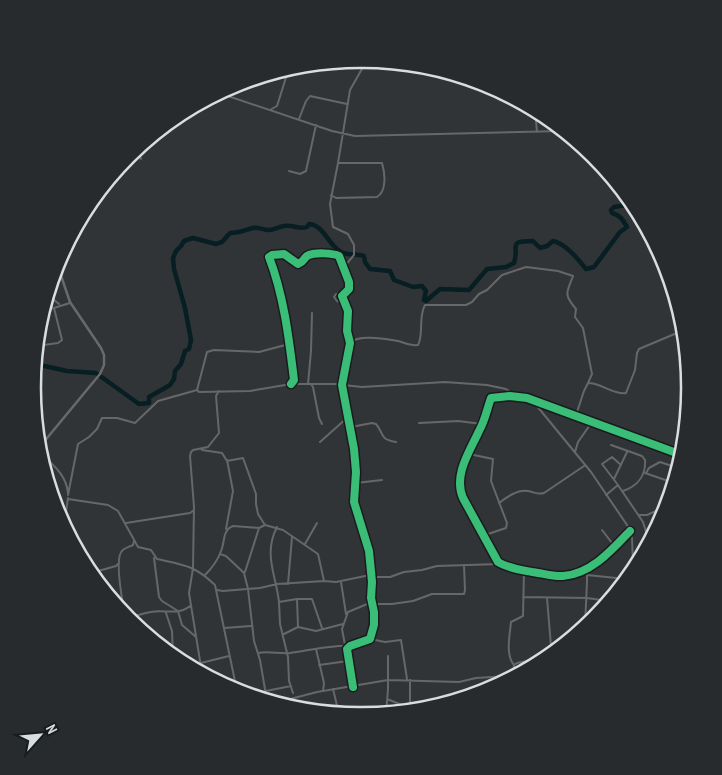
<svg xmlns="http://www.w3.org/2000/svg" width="722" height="775" font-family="'PT Sans Narrow',sans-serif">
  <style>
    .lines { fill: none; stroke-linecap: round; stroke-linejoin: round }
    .river { stroke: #071e23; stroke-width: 4.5 }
    .minor { stroke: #676767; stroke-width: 2 }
    .secondary { stroke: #696969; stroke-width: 2.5 }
    .cycleway-casing { stroke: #191c1f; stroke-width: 11 }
    .cycleway { stroke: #3abd76; stroke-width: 8 }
    .rim { fill: none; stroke: #d8dde0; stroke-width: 2.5 }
  </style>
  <rect width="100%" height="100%" fill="#313437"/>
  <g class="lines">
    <path class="river" d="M34,373L40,365L67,371L96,373L139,404L149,403V397L170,385L174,379L175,371L181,364L185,351L189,349L191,340L185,308L174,269L173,258L176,251L181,246L184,241L193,238L216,244L222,242L230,233C239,233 245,230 253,228C259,227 263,230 269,230C274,230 278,227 284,226C292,224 299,230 307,227L309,224C324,225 328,245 341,252C348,256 357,253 364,256L365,262L370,269L390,271L394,280L413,287L422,286L426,291L424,300L426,301L440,289L469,290L487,269L506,267L514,263C520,246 506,241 533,241L540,248L547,246L553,241C566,244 578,259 586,269L594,267L620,232L627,227C623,220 620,215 612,213L611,210L614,207L633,204"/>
    <path class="minor" d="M219,93L332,131L355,136L563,131
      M270,110L277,106L289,68
      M535,110L537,132
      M299,119L306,101L310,96L347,104
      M137,148L141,159
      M289,171L300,174L306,171L316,125
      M331,195L336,198L377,197C387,191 385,173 382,163H338
      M344,267L354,255V245L348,234L333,227L330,204L338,163L350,90L367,60
      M343,293L336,294L334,297L337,301L344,303
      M48,295L59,304
      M43,309L54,308L70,303
      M350,343C359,334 385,339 398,341C405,343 411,346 418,345C424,334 418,317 425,305H466L472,302L479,294L487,290L502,275L526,267L558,271L573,276C567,292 563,294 576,309L575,317L583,328L590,364L592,374L588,383
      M289,344L259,352L214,350L207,352L197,390L199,392L250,391L291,384H334L362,387L445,382L487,385L506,389L516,396
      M37,346L58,343L62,340L54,308
      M291,384L294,380C289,339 284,296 269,257L272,255L284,254L298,264C304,262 303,259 307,256C314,252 333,253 339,256L349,282V289L342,296L348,311L347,331L350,343L342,385L354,449L356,472L354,502L369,551L372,582L371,598L374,612V625L370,639L350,646L347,649L353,687
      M308,384L311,351L312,313
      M311,384L313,387L319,418L322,424
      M532,400L591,472L627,525L632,538L633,563L631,574
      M490,403L498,398
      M578,415L577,412L584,391L588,383C602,383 613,395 626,393L635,370L637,353L639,349L684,330
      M419,423L458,421L482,424
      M351,427L372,423L376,424C385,435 379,439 396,442
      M320,442L348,417
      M611,445L642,456L645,460C646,475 638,486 623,491
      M202,450L222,453L227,461L243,458L256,494V504L258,514L265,525L283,530L318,554L324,581L336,582L370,575
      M39,451C51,464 66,473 68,493
      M575,452L578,442L592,422
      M469,454L493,459L491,481L507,523L506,528L488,534L486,537
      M645,473L674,483
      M646,473L649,468L660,462L678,468
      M614,479L627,452
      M356,483L382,480
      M618,485L602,464L612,457L621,465
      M68,495L78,444L89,437L97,429L102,418H117L135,423L158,401L197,390
      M606,495L618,485L620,488L643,522L649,541
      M68,499L108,505L118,511L138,547L151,550L157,559C184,565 194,565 215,585L237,691
      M499,503C507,497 518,489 528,491C534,492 538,495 544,493L584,466
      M639,515H647L667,506
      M126,523L190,513L194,510
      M277,527C263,554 276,575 279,602L297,599H312L322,628
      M66,529L65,519L68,498
      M226,529L233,491L227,460
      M602,530L615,547
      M630,531C612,550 591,574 563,576C553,577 542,573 532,572C521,570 507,568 498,562L463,498C453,475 470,451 479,431C485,421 487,409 491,398L510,396L527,398L682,455
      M305,544L317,523
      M220,554L226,556L244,573L248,589L254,641L260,660L267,701
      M154,558L159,597L162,601L178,611L182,625L196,637
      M585,569L587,575V582L585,626
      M245,572L259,528L265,525
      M91,573L116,566L119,563
      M93,573L96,579
      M205,575C211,569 218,560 221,551C225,543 222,530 233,526L259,528
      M587,575L626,579
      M370,577H390L404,572L422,570L437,566L499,564
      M341,582L346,614
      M288,584L292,537
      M217,590L223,591L260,588L277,584L324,581
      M523,597L587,598L608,601
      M547,598L551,646V655
      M297,599L298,627
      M279,602L280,624L288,657L289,681L293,693
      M374,604H392L413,601L432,594H464L465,590L464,565
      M166,613L172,631L173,656
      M125,616C123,605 114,558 122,551C124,548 129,547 133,545L134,541
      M128,619C135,616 144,613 151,612C164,609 178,616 190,606
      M224,628L251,626
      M284,634L298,627L316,631L343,624
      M370,639L385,642L401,640L407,679
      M345,645L342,629L348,612L372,602
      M316,649L324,683L323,691
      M258,653C269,651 280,654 290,653C306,651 336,644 350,646
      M201,663L229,656
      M319,665L348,661
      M514,665C505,655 510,634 511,622L523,616L524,570
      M202,673L189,593L193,568L194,507L190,456L191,452L193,450L208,447L219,433L216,396L219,391
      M501,683L502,676
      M333,689L339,714
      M266,691L291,686
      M294,699L297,710
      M387,699L402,705L435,707
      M275,703L317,692L388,680L459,682L476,678L508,676L513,674L514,665L517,663L548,657
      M410,711V680
      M386,714L388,689V656"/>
    <path class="secondary" d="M38,449L100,374L104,365V355L101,348L70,302L57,264"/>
    <defs>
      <path id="cycleway" d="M291,384L294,380C289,339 284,296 269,257L272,255L284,254L298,264C304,262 303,259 307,256C314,252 333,253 339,256L349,282V289L342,296L348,311L347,331L350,343L342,385L354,449L356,472L354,502L369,551L372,582L371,598L374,612V625L370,639L350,646L347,649L353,687
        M630,531C612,550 591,574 563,576C553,577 542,573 532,572C521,570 507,568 498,562L463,498C453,475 470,451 479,431C485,421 487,409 491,398L510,396L527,398L682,455"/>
    </defs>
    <use href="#cycleway" class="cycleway-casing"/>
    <use href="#cycleway" class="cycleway"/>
  </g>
  <path d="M0 0H722V775H0ZM360 68H362A319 319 0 0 1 681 387V388A319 319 0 0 1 362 707H360A319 319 0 0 1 41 388V387A319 319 0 0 1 360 68Z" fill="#282b2e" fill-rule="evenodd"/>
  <path class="rim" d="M360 68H362A319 319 0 0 1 681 387V388A319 319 0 0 1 362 707H360A319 319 0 0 1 41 388V387A319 319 0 0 1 360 68Z"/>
  <g transform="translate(40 735) rotate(63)" stroke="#191c1f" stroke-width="4" paint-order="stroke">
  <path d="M0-4L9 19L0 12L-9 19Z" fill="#d8dde0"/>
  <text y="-8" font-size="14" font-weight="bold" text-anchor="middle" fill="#d8dde0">N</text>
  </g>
</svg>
